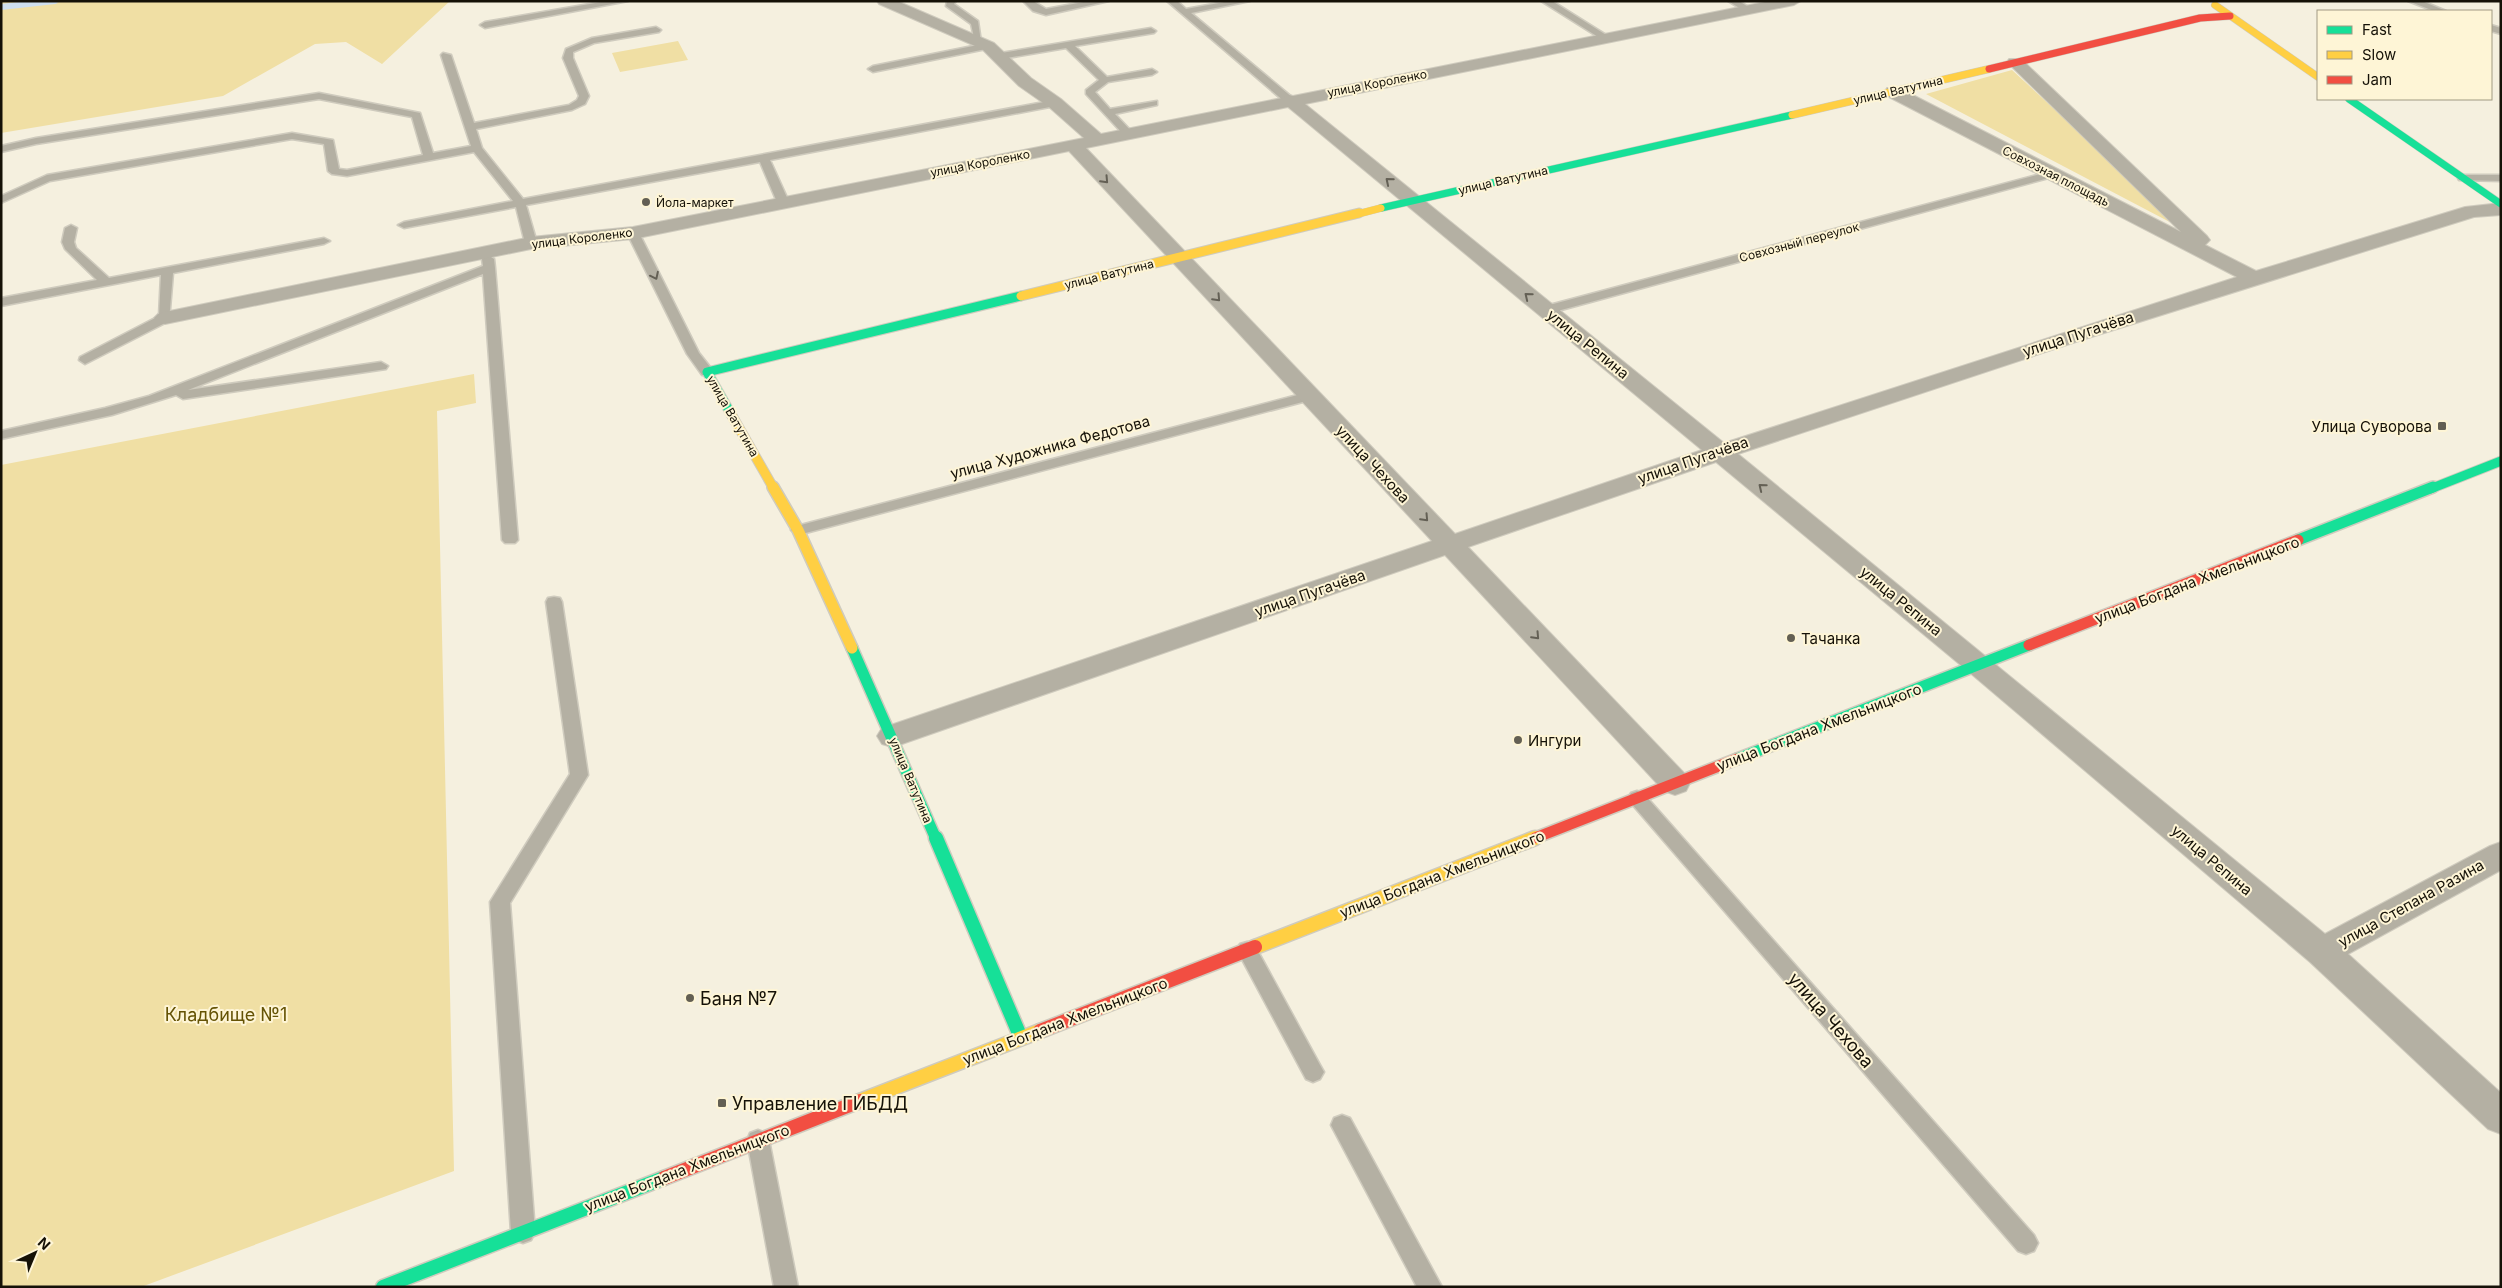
<svg xmlns="http://www.w3.org/2000/svg" width="2502" height="1288" font-family="Inter,sans-serif">
  <style>
    .green { fill: #f0dfa4 }
    .lines { fill: none; stroke-linecap: round; stroke-linejoin: round }
    .stream { stroke: #cfdfee; stroke-width: 6 }
    .lane-casing { stroke: #cfcbbe; stroke-width: 3 }
    .street-casing { stroke: #cfcbbe; stroke-width: 2 }
    .fast-far3-casing { stroke: #cfcbbe; stroke-width: 8 }
    .fast-far2-casing { stroke: #cfcbbe; stroke-width: 11 }
    .fast-far1-casing { stroke: #cfcbbe; stroke-width: 14 }
    .fast-casing { stroke: #cfcbbe; stroke-width: 17 }
    .slow-far3-casing { stroke: #cfcbbe; stroke-width: 8 }
    .slow-far2-casing { stroke: #cfcbbe; stroke-width: 11 }
    .slow-far1-casing { stroke: #cfcbbe; stroke-width: 14 }
    .slow-casing { stroke: #cfcbbe; stroke-width: 17 }
    .jam-far2-casing { stroke: #cfcbbe; stroke-width: 8 }
    .jam-far1-casing { stroke: #cfcbbe; stroke-width: 14 }
    .jam-casing { stroke: #cfcbbe; stroke-width: 17 }
    .lane { fill: #b4b0a3; fill-rule: evenodd }
    .street { fill: #b4b0a3; fill-rule: evenodd }
    .fast-far3 { stroke: #16e098; stroke-width: 7 }
    .fast-far2 { stroke: #16e098; stroke-width: 9 }
    .fast-far1 { stroke: #16e098; stroke-width: 11 }
    .fast { stroke: #16e098; stroke-width: 14 }
    .slow-far3 { stroke: #ffcf43; stroke-width: 7 }
    .slow-far2 { stroke: #ffcf43; stroke-width: 9 }
    .slow-far1 { stroke: #ffcf43; stroke-width: 11 }
    .slow { stroke: #ffcf43; stroke-width: 14 }
    .jam-far2 { stroke: #f24e42; stroke-width: 7 }
    .jam-far1 { stroke: #f24e42; stroke-width: 11 }
    .jam { stroke: #f24e42; stroke-width: 14 }
    .oneway { stroke: #646055 }
    .poi-dot { fill: #635f53; stroke: #fef5d6; stroke-width: 2 }
    .labels { text-anchor: middle; dominant-baseline: central; stroke-width: 4; stroke-linejoin: round; paint-order: stroke }
    .far-street-label { font-size: 12px; fill: #151107; stroke: #fef5d6 }
    .far-poi-label { font-size: 12px; fill: #151107; stroke: #fef5d6; text-anchor: start }
    .street-label { font-size: 15px; fill: #151107; stroke: #fef5d6 }
    .poi-label { font-size: 15px; fill: #151107; stroke: #fef5d6; text-anchor: start }
    .near-poi-label { font-size: 18px; fill: #151107; stroke: #fef5d6; text-anchor: start }
    .near-park-label { font-size: 18px; fill: #655305; stroke: #fef5d6 }
    .near-street-label { font-size: 18px; fill: #151107; stroke: #fef5d6 }
  </style>
  <rect width="100%" height="100%" fill="#f5f0df"/>
  <path class="green" d="M1,1H450L382,64L346,42L315,44L223,96L1,133Z
    M678,41L688,60L620,72L612,53Z
    M2012,70L2185,230L1926,94Z
    M474,374L476,403L437,411L454,1171L141,1287H1V465Z"/>
  <g class="lines">
    <path class="stream" d="M1,7L55,1"/>
    <defs>
      <path id="lane" d="M607,1H628L485,28L480,25L485,22Z
        M947,1H956L954,4L978,21L981,42H975L971,24L946,6Z
        M1023,1H1033L1046,9L1089,1H1109L1046,15L1033,11Z
        M1167,1H1177L1186,9L1230,1H1250L1191,13L1293,98V102H1285Z
        M1541,1H1552L1611,38L1603,40Z
        M1728,1H1739L1753,10L1746,12Z
        M2408,1H2422L2446,11H2434Z
        M2491,25L2501,28V34L2491,31Z
        M656,27L661,30L659,32L594,43L573,52V58L589,96L585,104L572,110L476,129L482,148L523,199L1055,100L1060,103L1055,106L770,160L789,202L783,205L777,202L760,162L526,205L537,243L531,246L525,243L516,207L404,228L398,225L404,222L513,201L474,152L347,176L332,174L328,171L324,144L292,139L50,181L1,203V196L47,175L292,133L333,140L339,169L347,170L423,155L412,117L319,99L36,144L1,152V146L36,138L319,93L420,113L433,153L471,146L441,55L443,53L451,55L474,123L569,105L577,100L579,96L563,58L566,49L592,38Z
        M1151,28L1156,31L1154,33L1075,46L1107,77L1152,69L1157,72L1152,75L1108,82L1095,92L1110,109L1157,101V105L1115,114L1133,133L1128,136L1124,135L1086,94V90L1099,80L1066,48L1001,59L996,56L1001,53Z
        M988,43L991,44V48L873,72L868,69L873,66Z
        M2052,171L2057,174L2056,176L1550,313L1546,314L1540,310L1542,307Z
        M2463,175H2501V181L2459,180L2458,178Z
        M71,225L77,228L74,242L76,248L109,278L324,238L330,241L324,244L173,273L169,321L85,364L79,360L80,357L159,316L161,275L1,306V298L97,280L65,249L62,242L65,228Z
        M633,230L639,233L699,353L714,372L712,375H702L687,354L627,233Z
        M488,255L494,259L495,268L518,540L515,543H505L502,540L483,274L188,390L381,362L388,366L386,369L183,399L176,395L112,415L1,439V431L105,408L149,396L483,266L482,259Z
        M1309,392L1314,393L1316,396L1314,399L798,535L791,530L793,527Z
        M554,597L560,598L562,602L588,775L510,903L535,1232L531,1240L523,1243L515,1240L511,1232L490,902L570,774L546,602L548,598Z
        M1637,791L1643,793L2034,1235L2038,1243L2034,1251L2026,1254L2018,1251L1631,803L1628,798L1631,793Z
        M1247,942L1254,944L1320,1065L1324,1072L1320,1079L1313,1082L1306,1079L1237,950L1240,944Z
        M1342,1115L1350,1118L1442,1287H1417L1331,1125L1334,1118Z
        M758,1130L766,1133L769,1140L798,1287H774L747,1140L750,1133Z"/>
      <path id="street" d="M877,1H897L994,43L1031,78L1061,99L1101,134L1282,98L1289,95L1293,96L1770,1H1801L1794,5L1305,104L1724,443L2237,277L1887,96L1885,92L1887,88H1899L2181,232L2007,62L2009,59H2021L2207,236L2210,240L2205,245L2256,271L2465,207L2501,203V215L2474,217L2082,340L1738,454L2325,934L2490,846L2501,842V870L2348,954L2501,1093V1134L2488,1129L2310,962L1969,672L1716,462L1468,547L1686,775L1690,783L1686,791L1675,795L1664,791L1445,555L902,744L892,747L882,744L877,736L882,728L1432,541L1069,151L633,239L531,249L165,324L158,322L154,318L158,314L165,312L531,237L633,227L1084,138L1049,107L1019,86L982,49L879,4ZM1288,107L1299,116L1702,450L1455,534L1086,148Z"/>
      <path id="fast-far3" d="M2349,99L2501,204
        M1381,208L1792,115"/>
      <path id="fast-far2" d="M731,414L707,372L1021,296
        M2430,489L2501,461"/>
      <path id="fast-far1" d="M2298,540L2433,487
        M852,648L936,839
        M1737,759L2029,645"/>
      <path id="fast" d="M936,838L1021,1038
        M383,1287L664,1178"/>
      <path id="slow-far3" d="M2215,5L2318,77
        M1792,115L1989,69
        M1354,215L1381,208"/>
      <path id="slow-far2" d="M1021,296L1359,213
        M731,414L774,489"/>
      <path id="slow-far1" d="M773,487L798,530L852,648
        M1532,839L1535,838"/>
      <path id="slow" d="M1255,947L1535,838
        M860,1101L1040,1031"/>
      <path id="jam-far2" d="M1989,69L2200,18L2230,16"/>
      <path id="jam-far1" d="M2029,645L2298,540
        M1535,838L1737,759"/>
      <path id="jam" d="M1040,1031L1255,947
        M664,1178L860,1101"/>
    </defs>
    <use href="#lane" class="lane-casing"/>
    <use href="#street" class="street-casing"/>
    <use href="#fast-far3" class="fast-far3-casing"/>
    <use href="#fast-far2" class="fast-far2-casing"/>
    <use href="#fast-far1" class="fast-far1-casing"/>
    <use href="#fast" class="fast-casing"/>
    <use href="#slow-far3" class="slow-far3-casing"/>
    <use href="#slow-far2" class="slow-far2-casing"/>
    <use href="#slow-far1" class="slow-far1-casing"/>
    <use href="#slow" class="slow-casing"/>
    <use href="#jam-far2" class="jam-far2-casing"/>
    <use href="#jam-far1" class="jam-far1-casing"/>
    <use href="#jam" class="jam-casing"/>
    <use href="#lane" class="lane"/>
    <use href="#street" class="street"/>
    <use href="#fast-far3" class="fast-far3"/>
    <use href="#fast-far2" class="fast-far2"/>
    <use href="#fast-far1" class="fast-far1"/>
    <use href="#fast" class="fast"/>
    <use href="#slow-far3" class="slow-far3"/>
    <use href="#slow-far2" class="slow-far2"/>
    <use href="#slow-far1" class="slow-far1"/>
    <use href="#slow" class="slow"/>
    <use href="#jam-far2" class="jam-far2"/>
    <use href="#jam-far1" class="jam-far1"/>
    <use href="#jam" class="jam"/>
  </g>
  <defs><path id="oneway-chevron" d="M-2-3.5L2.5 0L-2 3.5" fill="none" stroke-width="1.6" stroke-linecap="round" stroke-linejoin="round" transform="scale(1.25)"/></defs>
  <g class="oneway">
    <use href="#oneway-chevron" transform="translate(1105 180) rotate(47)"/>
    <use href="#oneway-chevron" transform="translate(1389 181) rotate(-140)"/>
    <use href="#oneway-chevron" transform="translate(655 276) rotate(64)"/>
    <use href="#oneway-chevron" transform="translate(1528 296) rotate(-141)"/>
    <use href="#oneway-chevron" transform="translate(1217 298) rotate(47)"/>
    <use href="#oneway-chevron" transform="translate(1762 487) rotate(-141)"/>
    <use href="#oneway-chevron" transform="translate(1425 518) rotate(47)"/>
    <use href="#oneway-chevron" transform="translate(1536 636) rotate(47)"/>
  </g>
  <g class="poi-dot">
    <circle cx="646" cy="202" r="5"/>
    <rect x="2437" y="421" width="10" height="10" rx="2.5"/>
    <circle cx="1791" cy="638" r="5"/>
    <circle cx="1518" cy="740" r="5"/>
    <circle cx="690" cy="998" r="5"/>
    <rect x="717" y="1098" width="10" height="10" rx="2.5"/>
  </g>
  <g class="labels">
    <g class="far-street-label">
      <text transform="translate(1377 83) rotate(-11)">улица Короленко</text>
      <text transform="translate(1898 90) rotate(-13)">улица Ватутина</text>
      <text transform="translate(980 163) rotate(-11)">улица Короленко</text>
      <text transform="translate(2056 176) rotate(27)">Совхозная площадь</text>
      <text transform="translate(1503 180) rotate(-13)">улица Ватутина</text>
      <text transform="translate(582 238) rotate(-7)">улица Короленко</text>
      <text transform="translate(1799 242) rotate(-15)">Совхозный переулок</text>
      <text transform="translate(1109 274) rotate(-14)">улица Ватутина</text>
      <text transform="translate(733 416) rotate(60)">улица Ватутина</text>
      <text transform="translate(911 780) rotate(67)">улица Ватутина</text>
    </g>
    <g class="far-poi-label">
      <text x="656" y="202">Йола-маркет</text>
    </g>
    <g class="street-label">
      <text transform="translate(2078 334) rotate(-18)">улица Пугачёва</text>
      <text transform="translate(1588 344) rotate(39)">улица Репина</text>
      <text transform="translate(1050 447) rotate(-15)">улица Художника Федотова</text>
      <text transform="translate(1693 460) rotate(-19)">улица Пугачёва</text>
      <text transform="translate(1373 464) rotate(47)">улица Чехова</text>
      <text transform="translate(2197 580) rotate(-21)">улица Богдана Хмельницкого</text>
      <text transform="translate(1310 593) rotate(-19)">улица Пугачёва</text>
      <text transform="translate(1901 601) rotate(39)">улица Репина</text>
      <text transform="translate(1819 727) rotate(-21)">улица Богдана Хмельницкого</text>
      <text transform="translate(2212 860) rotate(40)">улица Репина</text>
      <text transform="translate(1442 874) rotate(-21)">улица Богдана Хмельницкого</text>
      <text transform="translate(2411 903) rotate(-29)">улица Степана Разина</text>
      <text transform="translate(1065 1021) rotate(-21)">улица Богдана Хмельницкого</text>
      <text transform="translate(687 1168) rotate(-21)">улица Богдана Хмельницкого</text>
    </g>
    <g class="poi-label">
      <text x="2432" y="426" text-anchor="end">Улица Суворова</text>
      <text x="1801" y="638">Тачанка</text>
      <text x="1528" y="740">Ингури</text>
    </g>
    <g class="near-poi-label">
      <text x="700" y="998">Баня №7</text>
      <text x="732" y="1103">Управление ГИБДД</text>
    </g>
    <g class="near-park-label">
      <text x="226" y="1014">Кладбище №1</text>
    </g>
    <g class="near-street-label">
      <text transform="translate(1831 1020) rotate(49)">улица Чехова</text>
    </g>
  </g>
  <rect width="2502" height="1288" fill="none" stroke="#151107" stroke-width="5"/>
  <rect x="2317" y="10" width="175" height="90" fill="#fef5d6" stroke="#a19a83"/>
  <rect x="2327" y="26" width="25" height="8" fill="#16e098" stroke="#a19a83"/>
  <text x="2362" y="35" font-size="15" fill="#151107">Fast</text>
  <rect x="2327" y="51" width="25" height="8" fill="#ffcf43" stroke="#a19a83"/>
  <text x="2362" y="60" font-size="15" fill="#151107">Slow</text>
  <rect x="2327" y="76" width="25" height="8" fill="#f24e42" stroke="#a19a83"/>
  <text x="2362" y="85" font-size="15" fill="#151107">Jam</text>
  <g transform="translate(35 1253) rotate(44)" stroke="#fef5d6" stroke-width="4" paint-order="stroke">
  <path d="M0-4L9 19L0 12L-9 19Z" fill="#151107"/>
  <text y="-8" font-size="14" font-weight="bold" text-anchor="middle" fill="#151107">N</text>
  </g>
</svg>
